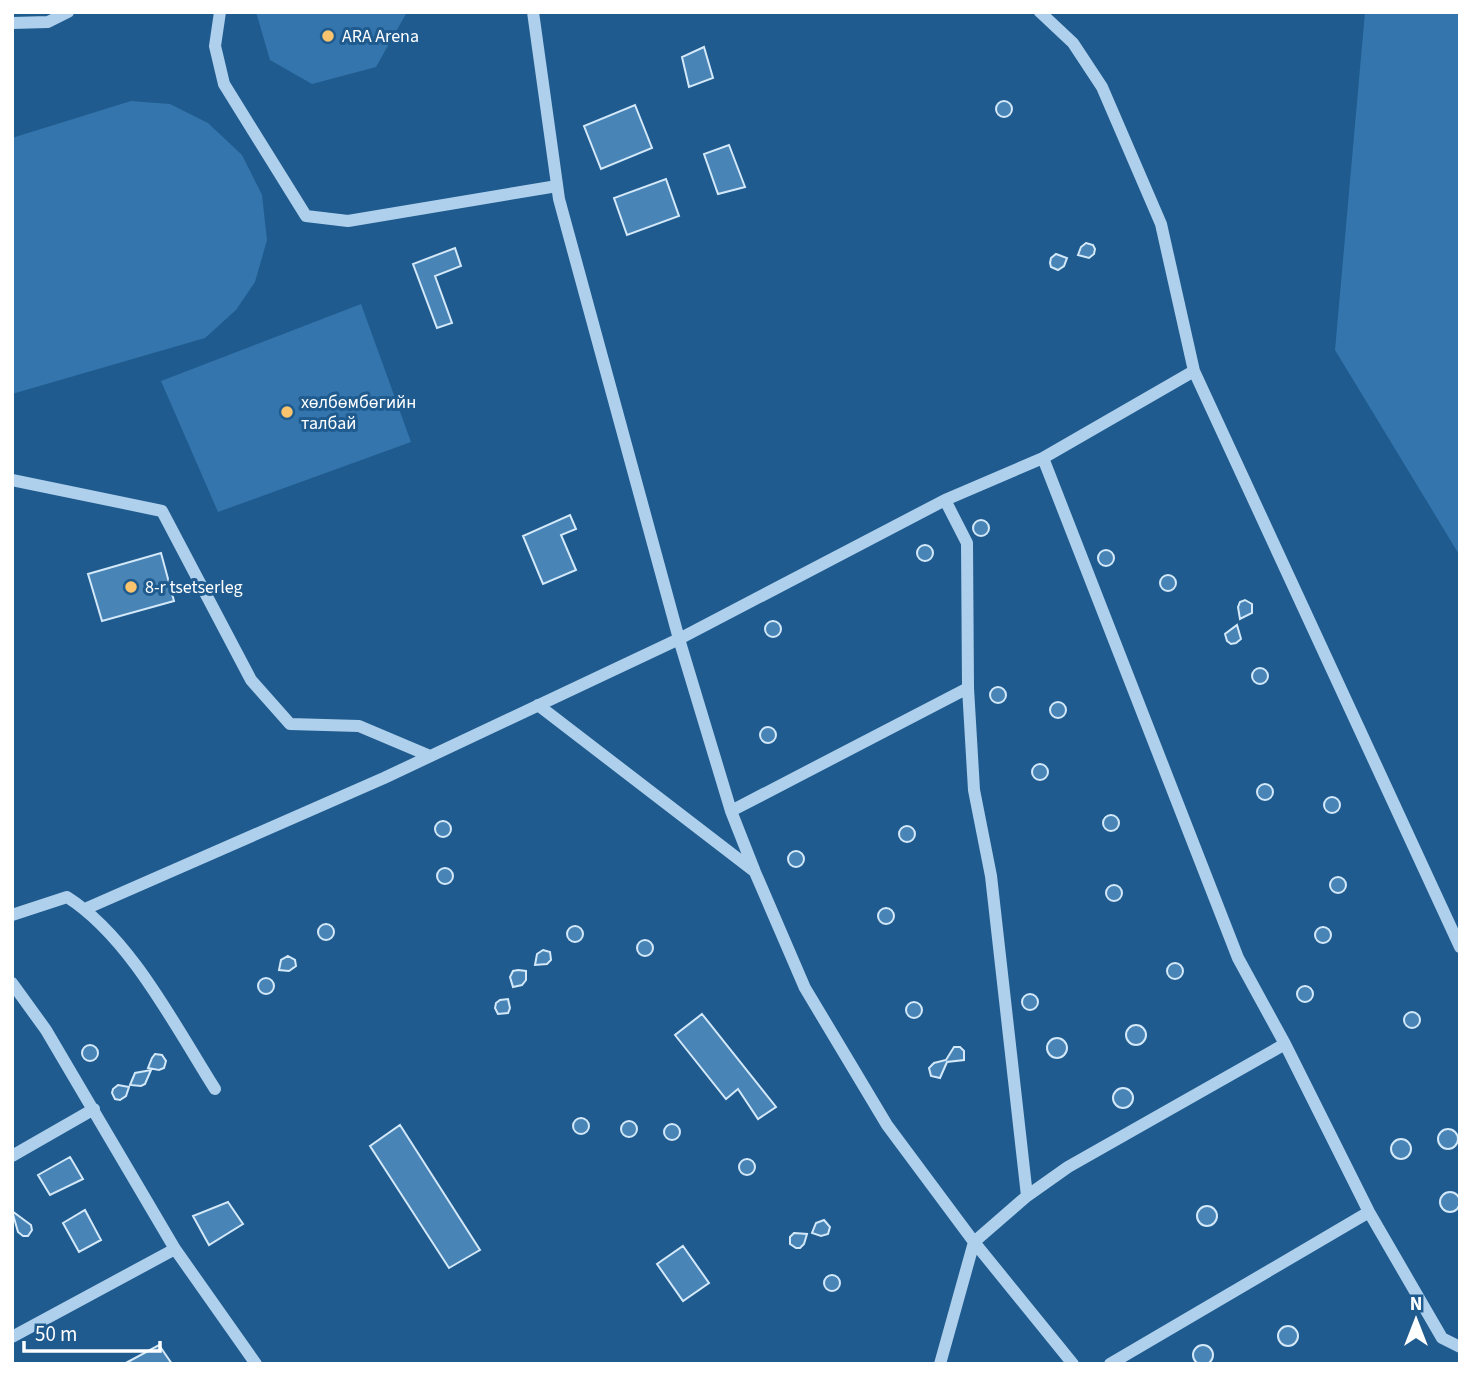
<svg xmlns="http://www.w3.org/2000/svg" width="1472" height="1376" font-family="'Source Sans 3',sans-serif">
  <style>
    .green { fill: #3375ac }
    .building { fill: #4884b5; stroke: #d3e8f9; stroke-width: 2 }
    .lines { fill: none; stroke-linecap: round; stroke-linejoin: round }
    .minor { stroke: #aed0ec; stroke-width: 12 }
    .poi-dot { fill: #fac46e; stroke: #1f5b8e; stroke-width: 2.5 }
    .labels { text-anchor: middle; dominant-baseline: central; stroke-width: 6; stroke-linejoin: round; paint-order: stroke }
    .poi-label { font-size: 18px; fill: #fff; stroke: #1f5b8e; text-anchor: start }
  </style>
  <rect width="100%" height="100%" fill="#1f5b8e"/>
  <path class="green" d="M256,12H407L376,67L312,84L270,60Z
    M1365,12H1460V556L1335,350Z
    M131,101L170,104L208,123L242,155L262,195L267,240L255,282L236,310L205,338L12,394V138Z
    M361,304L411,442L218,512L161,381Z"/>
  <path class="building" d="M704,47L713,78L689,87L682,57Z
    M996 109a8 8 0 1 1 16 0a8 8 0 1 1-16 0Z
    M635,105L652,148L601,169L584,126Z
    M729,145L745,187L718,194L704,154Z
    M666,179L679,216L627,235L614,198Z
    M1086,243L1093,245L1095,249L1094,254L1089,258L1078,255L1081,247Z
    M455,248L461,266L435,276L452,323L437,328L413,264Z
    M1056,254L1067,258L1064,266L1058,270L1051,267L1050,263L1051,258Z
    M570,515L576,529L561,535L576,570L543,584L523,536Z
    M973 528a8 8 0 1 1 16 0a8 8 0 1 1-16 0Z
    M917 553a8 8 0 1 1 16 0a8 8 0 1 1-16 0Z
    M1098 558a8 8 0 1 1 16 0a8 8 0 1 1-16 0Z
    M161,553L174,601L102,621L88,574Z
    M1160 583a8 8 0 1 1 16 0a8 8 0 1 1-16 0Z
    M1245,600L1252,604V613L1240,619L1238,607L1240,602Z
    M765 629a8 8 0 1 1 16 0a8 8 0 1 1-16 0Z
    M1237,625L1241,639L1236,643L1231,644L1227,641L1225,634Z
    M1252 676a8 8 0 1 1 16 0a8 8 0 1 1-16 0Z
    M990 695a8 8 0 1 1 16 0a8 8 0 1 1-16 0Z
    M1050 710a8 8 0 1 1 16 0a8 8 0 1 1-16 0Z
    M760 735a8 8 0 1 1 16 0a8 8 0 1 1-16 0Z
    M1032 772a8 8 0 1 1 16 0a8 8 0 1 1-16 0Z
    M1257 792a8 8 0 1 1 16 0a8 8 0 1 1-16 0Z
    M1324 805a8 8 0 1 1 16 0a8 8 0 1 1-16 0Z
    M1103 823a8 8 0 1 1 16 0a8 8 0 1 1-16 0Z
    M435 829a8 8 0 1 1 16 0a8 8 0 1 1-16 0Z
    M899 834a8 8 0 1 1 16 0a8 8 0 1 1-16 0Z
    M788 859a8 8 0 1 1 16 0a8 8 0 1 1-16 0Z
    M437 876a8 8 0 1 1 16 0a8 8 0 1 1-16 0Z
    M1330 885a8 8 0 1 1 16 0a8 8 0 1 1-16 0Z
    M1106 893a8 8 0 1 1 16 0a8 8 0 1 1-16 0Z
    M878 916a8 8 0 1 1 16 0a8 8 0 1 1-16 0Z
    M318 932a8 8 0 1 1 16 0a8 8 0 1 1-16 0Z
    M567 934a8 8 0 1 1 16 0a8 8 0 1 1-16 0Z
    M1315 935a8 8 0 1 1 16 0a8 8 0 1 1-16 0Z
    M637 948a8 8 0 1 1 16 0a8 8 0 1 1-16 0Z
    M543,950L550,952L551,960L547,964L535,965L537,954Z
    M288,956L295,960L296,966L289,971L279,970L281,960Z
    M1167 971a8 8 0 1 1 16 0a8 8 0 1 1-16 0Z
    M518,970L526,971V980L522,985L513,987L510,977L513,971Z
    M258 986a8 8 0 1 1 16 0a8 8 0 1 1-16 0Z
    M1297 994a8 8 0 1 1 16 0a8 8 0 1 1-16 0Z
    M1022 1002a8 8 0 1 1 16 0a8 8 0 1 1-16 0Z
    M508,999L510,1008L508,1013L498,1014L495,1008L496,1003L500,1000Z
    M906 1010a8 8 0 1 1 16 0a8 8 0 1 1-16 0Z
    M1404 1020a8 8 0 1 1 16 0a8 8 0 1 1-16 0Z
    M702,1014L776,1107L758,1119L738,1089L726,1099L675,1035Z
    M1126 1035a10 10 0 1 1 20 0a10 10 0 1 1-20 0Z
    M1047 1048a10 10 0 1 1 20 0a10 10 0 1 1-20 0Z
    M82 1053a8 8 0 1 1 16 0a8 8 0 1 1-16 0Z
    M954,1047H960L964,1051V1060L947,1062L940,1078L931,1076L929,1068L934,1063L946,1060Z
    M155,1054L162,1055L166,1061L164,1068L159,1070L148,1068L152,1058Z
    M151,1070L145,1084L141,1086L130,1085L135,1073Z
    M118,1085L129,1087L126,1096L120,1100L115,1099L112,1093L113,1089Z
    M1113 1098a10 10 0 1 1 20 0a10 10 0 1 1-20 0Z
    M573 1126a8 8 0 1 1 16 0a8 8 0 1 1-16 0Z
    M621 1129a8 8 0 1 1 16 0a8 8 0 1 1-16 0Z
    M664 1132a8 8 0 1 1 16 0a8 8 0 1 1-16 0Z
    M400,1125L480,1250L449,1268L370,1146Z
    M1438 1139a10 10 0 1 1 20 0a10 10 0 1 1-20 0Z
    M1391 1149a10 10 0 1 1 20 0a10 10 0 1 1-20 0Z
    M70,1157L83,1179L50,1195L38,1175Z
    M739 1167a8 8 0 1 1 16 0a8 8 0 1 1-16 0Z
    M1440 1202a10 10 0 1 1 20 0a10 10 0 1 1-20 0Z
    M228,1202L243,1224L209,1245L193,1216Z
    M1197 1216a10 10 0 1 1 20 0a10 10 0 1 1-20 0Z
    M85,1210L101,1240L79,1252L63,1223Z
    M12,1211L31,1225L32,1230L28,1236H23L18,1232Z
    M824,1220L830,1227L828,1234L821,1236L812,1233L816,1223Z
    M794,1233L807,1234L804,1244L800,1248H796L790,1244V1237Z
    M683,1246L709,1283L683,1301L657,1264Z
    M824 1283a8 8 0 1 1 16 0a8 8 0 1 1-16 0Z
    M1278 1336a10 10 0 1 1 20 0a10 10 0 1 1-20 0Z
    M159,1345L172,1364H124Z
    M1193 1355a10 10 0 1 1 20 0a10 10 0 1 1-20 0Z"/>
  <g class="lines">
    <path class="minor" d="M220,12L215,46L224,84L306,216L348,221L557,186
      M533,12L559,199L679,639L731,811L755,872L805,988L887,1125L974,1242L1073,1364
      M1040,12L1073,43L1102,87L1161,224L1194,371L1460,947
      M12,23L48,22L68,12
      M1043,458L1238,958L1285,1044L1369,1212L1442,1338L1460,1347
      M12,480L162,511L251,680L290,724L359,726L430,756
      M945,500L967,543L968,688L974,790L991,876L1027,1196
      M538,705L754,871
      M731,811L968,688
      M85,909L384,778L679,639L945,500L1043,458L1194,371
      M12,915L67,897C130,937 175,1026 215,1089
      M12,983L46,1030L175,1249L256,1364
      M12,1156L94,1109
      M12,1337L175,1249
      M940,1364L974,1242L1027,1196L1068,1167L1285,1044
      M1110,1364L1369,1212"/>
  </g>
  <g class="poi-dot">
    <circle cx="328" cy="36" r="7"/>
    <circle cx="287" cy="412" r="7"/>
    <circle cx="131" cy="587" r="7"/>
  </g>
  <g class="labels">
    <g class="poi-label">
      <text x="342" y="36">ARA Arena</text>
      <text x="301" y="402">хөлбөмбөгийн<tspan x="301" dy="21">талбай</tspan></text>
      <text x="145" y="587">8-r tsetserleg</text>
    </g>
  </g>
  <rect width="1472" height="1376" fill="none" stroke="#ffffff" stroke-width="28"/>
  <g transform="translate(1416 1320)" stroke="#1f5b8e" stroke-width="5" paint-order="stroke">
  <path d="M0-5L12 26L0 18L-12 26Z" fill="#ffffff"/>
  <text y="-10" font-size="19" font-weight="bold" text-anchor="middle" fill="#ffffff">N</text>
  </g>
  <path d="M24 1341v10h136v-10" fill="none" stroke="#ffffff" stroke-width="3.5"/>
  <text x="35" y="1341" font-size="21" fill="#ffffff" stroke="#1f5b8e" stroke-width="5" paint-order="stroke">50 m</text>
</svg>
